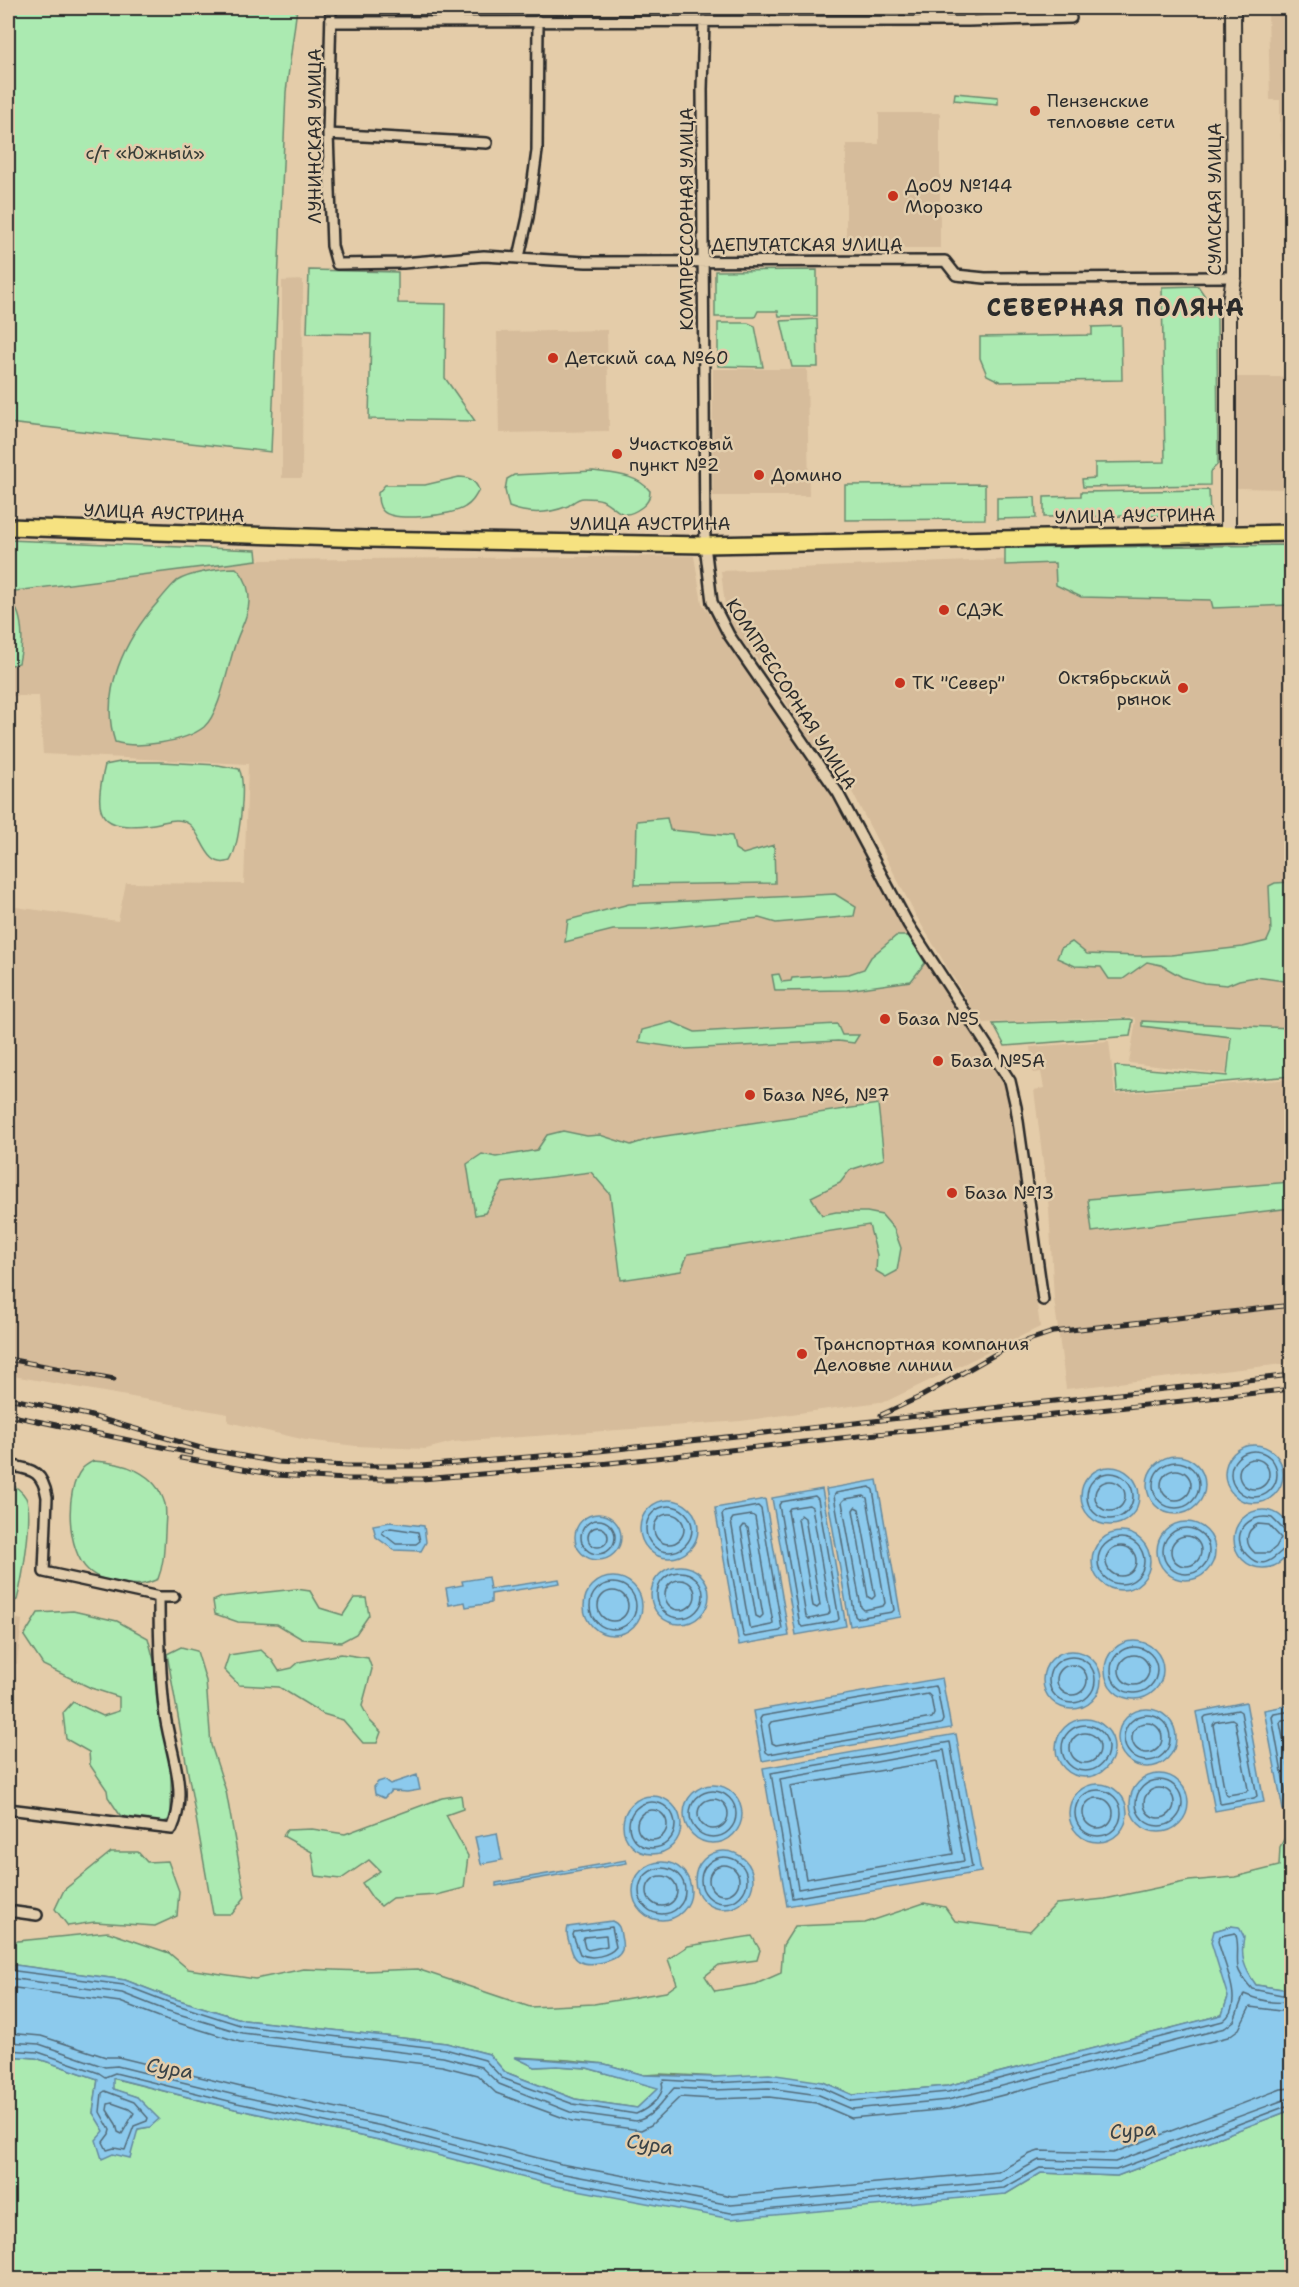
<svg xmlns="http://www.w3.org/2000/svg" width="1299" height="2287" font-family="'Shantell Sans',sans-serif">
  <style>
    .built { fill: #d6bc9b }
    .green { fill: #abeab1; stroke: #6b8a6e; stroke-width: 1.5 }
    .water { fill: #8ccaed; stroke: #658a9f; stroke-width: 1.5 }
    .lines { fill: none; stroke-linecap: round; stroke-linejoin: round }
    .shore { stroke: #526b79; stroke-width: 1.5 }
    .street-casing { stroke: #2b2b2b; stroke-width: 14 }
    .secondary-casing { stroke: #2b2b2b; stroke-width: 18 }
    .primary-casing { stroke: #2b2b2b; stroke-width: 20 }
    .street { stroke: #e2cdac; stroke-width: 9 }
    .secondary { stroke: #e2cdac; stroke-width: 14 }
    .primary { stroke: #f6e281; stroke-width: 15 }
    .rail-casing { stroke: #2b2b2b; stroke-width: 5 }
    .rail { stroke: #e2cdac; stroke-width: 3; stroke-dasharray: 9; stroke-linecap: butt }
    .poi-dot { fill: #c8321e; stroke: #e2cdac; stroke-width: 2 }
    .labels { text-anchor: middle; dominant-baseline: central; stroke-width: 5; stroke-linejoin: round; paint-order: stroke }
    .poi-label { font-size: 18px; fill: #2b2b2b; stroke: #e2cdac; text-anchor: start }
    .street-label { font-size: 18px; fill: #2b2b2b; stroke: #e2cdac }
    .park-label { font-size: 18px; fill: #383e38; stroke: #e2cdac }
    .water-label { font-size: 20px; font-style: italic; fill: #3a4348; stroke: #e2cdac }
    .district-label { font-size: 24px; font-weight: bold; letter-spacing: 1.5px; fill: #2b2b2b; stroke: #e2cdac }
  </style>
  <rect width="100%" height="100%" fill="#e4cca9"/>
  <filter id="ink" filterUnits="userSpaceOnUse"><feTurbulence type="fractalNoise" baseFrequency=".0167" numOctaves="2"/><feDisplacementMap in="SourceGraphic" scale="12" xChannelSelector="R" yChannelSelector="G"/><feConvolveMatrix kernelMatrix="1 2 1 2 8 2 1 2 1" color-interpolation-filters="sRGB"/></filter>
  <g filter="url(#ink)">
    <path class="built" d="M608,8H876L877,9H764Z
      M1268,8H1291V213L1280,131V100H1270Z
      M879,113H940V248H846V144H879Z
      M303,280L302,478H282V281Z
      M607,330L609,431L499,433L497,332Z
      M713,369H807L809,496H713Z
      M1235,377H1291V489L1237,488Z
      M1291,548V1030L1230,1027L1226,1074L1129,1063L1136,1020L1133,1017L981,1023L915,914L831,751L814,745L758,660L727,623L721,571Z
      M694,556L702,603L838,805L880,884L920,951L985,1048L1009,1091L1040,1327L887,1401L741,1421L453,1442L426,1449L356,1446L306,1440L228,1422V1414L8,1375V906L118,921L126,883L244,884L248,764L43,754L39,696H8V592L257,560Z
      M1109,1041L1115,1094L1291,1079V1363L1066,1389L1054,1299L1049,1209L1034,1090L1044,1088L1041,1072L1033,1073L1030,1047Z
      M8,1617L22,1620L17,1664L8,1663Z"/>
    <path class="green" d="M8,8H297L286,92L271,452L8,423Z
      M955,93L998,97V104L954,100Z
      M309,270L398,272V303L446,304L445,378L475,421L369,419L371,334L307,333Z
      M817,270V316H779L778,311H758L755,317H715V271Z
      M1198,286L1217,314L1218,464L1210,472V485L1083,487L1082,479L1095,478V463L1165,462L1162,287Z
      M817,319L818,367H792L781,321Z
      M718,323H748L755,326L763,367L718,366Z
      M1121,326L1122,380L1001,382L987,375L980,358V337L1092,335V327Z
      M593,471C613,474 637,474 650,491C650,498 648,503 642,507C620,523 619,508 602,500C597,498 589,498 584,498C577,498 573,503 568,506C548,514 529,515 509,507L505,490L507,479L514,475Z
      M459,477C469,477 475,480 479,490C475,497 472,503 465,507C452,516 393,522 383,511C378,506 378,499 378,493L385,485H425Z
      M985,484V519L845,520V485Z
      M1209,490L1210,515L1044,517V497L1081,496V492Z
      M1035,497L1036,518L997,519V498Z
      M8,540L256,550L257,560L8,592Z
      M1291,545V605L1213,608L1211,600L1081,597L1056,585L1055,563L1005,565V548Z
      M236,568C245,576 249,589 249,601C249,617 239,630 235,645C228,665 220,713 204,727C185,742 138,749 115,742C99,692 125,639 158,602C164,595 170,587 177,581C190,573 221,568 236,568Z
      M8,601C25,609 23,647 19,663L8,666Z
      M161,762L218,765L239,769C247,784 239,846 230,861C206,870 203,834 189,824C177,816 167,822 154,824C98,832 93,815 105,765L120,762Z
      M667,818L670,830L732,836L735,849L743,854L774,845L775,883L635,885L637,821Z
      M1291,882V921L1287,944L1291,959V982L1256,977L1239,980L1227,985L1204,983L1182,977L1161,965L1147,962L1123,979H1109L1101,967L1075,966L1057,958L1061,948L1072,942L1087,954L1138,956L1171,955L1243,947L1267,941L1271,932L1269,886L1275,883Z
      M835,894L856,907L854,916L776,923L759,918L646,930H613L565,942L568,920L629,904Z
      M896,936H910L925,963L911,981L847,990L775,991L772,975L779,974L782,982L791,981L792,978L849,974L864,969L871,957Z
      M1130,1019L1133,1020L1130,1036L1005,1046L993,1024Z
      M1142,1021L1291,1028V1076L1117,1092L1115,1066L1227,1076L1231,1037L1142,1026Z
      M672,1022L695,1032L837,1024L842,1035H859L854,1043L838,1041L686,1049L639,1042L642,1030Z
      M878,1104L884,1159L850,1170L840,1183L811,1197L822,1215L836,1212H867L882,1215L894,1229L901,1248L897,1271L886,1277L876,1271L877,1255L869,1225L688,1254L681,1271L621,1280L610,1194L591,1172L503,1183L485,1213L475,1215L467,1164L482,1154L496,1157L537,1150L547,1135L563,1131L587,1136L600,1135L631,1145L652,1138Z
      M1291,1182V1208L1092,1232L1088,1199Z
      M93,1461C123,1462 156,1472 165,1504C167,1513 165,1524 165,1533C164,1549 164,1564 158,1579C145,1585 136,1586 122,1583C109,1581 98,1579 88,1570C67,1551 64,1491 82,1469C84,1466 90,1463 93,1461Z
      M8,1484C15,1485 22,1491 26,1498C34,1514 22,1581 17,1600L8,1604Z
      M296,1589L310,1591L320,1608L343,1615L354,1598H366L369,1615L356,1634L341,1642L302,1639L277,1624L238,1622L215,1614L213,1601L222,1597Z
      M73,1611L117,1621L148,1638L155,1664L159,1709L171,1751V1819L157,1825L120,1815L108,1797L107,1790L90,1765L89,1752L66,1739L63,1713L73,1702L103,1716L119,1711V1697L91,1688L43,1665L24,1636L38,1613Z
      M181,1647L197,1651L206,1681L211,1745L226,1791L245,1897L232,1914H213L167,1654Z
      M261,1650L272,1660L279,1671L292,1668L299,1662L341,1654L368,1658L372,1669L362,1706L370,1721L381,1732L377,1743H363L343,1720L323,1714L279,1687L239,1685L224,1670L229,1655Z
      M461,1795L463,1809L446,1815L468,1856L464,1888L437,1895L392,1898L381,1906L373,1899L362,1883L380,1871L369,1860L341,1879L316,1876L312,1852L283,1836L287,1830L312,1829L345,1834L442,1798Z
      M1291,1826V1986L1282,1989L1256,1985L1244,1969L1239,1928L1231,1926L1214,1931L1228,1997L1222,2015L947,2086L853,2095L823,2082L661,2074L644,2075L605,2064L570,2060L515,2057L535,2067L557,2066L587,2068L659,2088L637,2108L575,2099L505,2072L489,2054L446,2043L244,2020L169,1997L125,1980L8,1964V1942L108,1932L169,1953L188,1969L255,1979L304,1969L364,1971L417,1969L530,2007L594,2004L666,1992L677,1984L668,1959L688,1946L752,1936L760,1950L757,1960L719,1965L705,1976L715,1991L756,1984L781,1973L783,1945L795,1926L865,1923L924,1903L945,1907L955,1921L1030,1931L1056,1904L1105,1899L1189,1881L1235,1877L1279,1866L1280,1847Z
      M111,1852H138L147,1862L168,1861L179,1891L177,1916L155,1926L95,1922L68,1926L55,1909L64,1890Z
      M8,2056L36,2058L98,2079L93,2113L138,2129L150,2127L137,2097L112,2089V2078L235,2109L379,2140L1006,2194L1041,2173L1117,2176L1291,2110V2279H8Z"/>
    <path class="water" d="M1225 1474a29 29 0 1 1 58 0a29 29 0 1 1-58 0Z
      M1147 1485a29 29 0 1 1 58 0a29 29 0 1 1-58 0Z
      M1081 1496a29 29 0 1 1 58 0a29 29 0 1 1-58 0Z
      M877,1480L901,1617L850,1626L826,1489Z
      M822,1489L846,1626L796,1635L772,1498Z
      M765,1499L789,1636L739,1645L715,1508Z
      M640 1529a29 29 0 1 1 58 0a29 29 0 1 1-58 0Z
      M1234 1539a29 29 0 1 1 58 0a29 29 0 1 1-58 0Z
      M575 1537a23 23 0 1 1 46 0a23 23 0 1 1-46 0Z
      M390,1522L424,1526L426,1542L421,1551L394,1550L376,1537L373,1525Z
      M1157 1551a29 29 0 1 1 58 0a29 29 0 1 1-58 0Z
      M1092 1561a29 29 0 1 1 58 0a29 29 0 1 1-58 0Z
      M651 1595a29 29 0 1 1 58 0a29 29 0 1 1-58 0Z
      M488,1577L490,1589L559,1579L560,1583L491,1594V1603L466,1607L465,1602L449,1605L446,1588L463,1585L462,1581Z
      M584 1606a29 29 0 1 1 58 0a29 29 0 1 1-58 0Z
      M1105 1670a29 29 0 1 1 58 0a29 29 0 1 1-58 0Z
      M1043 1680a29 29 0 1 1 58 0a29 29 0 1 1-58 0Z
      M942,1678L951,1728L762,1761L753,1711Z
      M1246,1702L1264,1802L1215,1811L1196,1712Z
      M1291,1705V1809L1283,1810L1264,1710Z
      M1118 1738a29 29 0 1 1 58 0a29 29 0 1 1-58 0Z
      M1056 1748a29 29 0 1 1 58 0a29 29 0 1 1-58 0Z
      M956,1734L981,1872L787,1906L763,1768Z
      M1130 1803a29 29 0 1 1 58 0a29 29 0 1 1-58 0Z
      M417,1775L420,1790L407,1792L391,1791L384,1798L375,1794L374,1787L378,1782L384,1780L390,1784Z
      M1069 1813a29 29 0 1 1 58 0a29 29 0 1 1-58 0Z
      M684 1814a29 29 0 1 1 58 0a29 29 0 1 1-58 0Z
      M623 1825a29 29 0 1 1 58 0a29 29 0 1 1-58 0Z
      M497,1833L502,1860L481,1864L475,1837Z
      M695 1880a29 29 0 1 1 58 0a29 29 0 1 1-58 0Z
      M626,1860L627,1863L496,1886V1883Z
      M633 1891a29 29 0 1 1 58 0a29 29 0 1 1-58 0Z
      M612,1921C619,1924 620,1928 621,1936C622,1940 623,1946 622,1950C618,1962 589,1967 579,1961C573,1958 572,1951 570,1945C568,1939 566,1934 568,1927Z
      M1231,1926L1239,1927L1244,1937C1240,1957 1244,1968 1256,1985L1282,1989L1291,1986V2110L1117,2176L1041,2173L1006,2194L731,2219L556,2186L379,2140L235,2109L113,2078V2089L137,2097L159,2119L150,2127L138,2129L130,2158L113,2154L102,2159L96,2140L104,2131L93,2113L98,2079L36,2058L8,2056V1964L125,1980L169,1997L244,2020L446,2043L489,2054L505,2072L575,2099L637,2108L658,2088L587,2068L557,2066L535,2067L514,2057L605,2064L644,2075L714,2077L769,2074L823,2082L853,2095L947,2086L1222,2015L1228,1997L1211,1942L1214,1931Z"/>
    <g class="lines">
      <path class="shore" d="M1231 1474a23 23 0 1 1 46 0a23 23 0 1 1-46 0Z
        M1239 1474a15 15 0 1 1 30 0a15 15 0 1 1-30 0Z
        M1153 1485a23 23 0 1 1 46 0a23 23 0 1 1-46 0Z
        M1161 1485a15 15 0 1 1 30 0a15 15 0 1 1-30 0Z
        M1087 1496a23 23 0 1 1 46 0a23 23 0 1 1-46 0Z
        M1095 1496a15 15 0 1 1 30 0a15 15 0 1 1-30 0Z
        M870,1487L873,1490L894,1610L892,1612L857,1618L855,1616L834,1496L836,1493Z
        M815,1496L818,1499L839,1619L837,1621L803,1627L800,1625L779,1505L781,1502Z
        M864,1496L867,1498L885,1603L883,1606L864,1610L861,1607L842,1502L845,1499Z
        M809,1505L812,1507L830,1612L828,1615L809,1619L806,1616L788,1511L790,1508Z
        M758,1506L761,1509L782,1629L780,1631L745,1637L743,1635L722,1515L724,1512Z
        M646 1529a23 23 0 1 1 46 0a23 23 0 1 1-46 0Z
        M855,1507L859,1509L875,1596L872,1599L868,1597L853,1510Z
        M654 1529a15 15 0 1 1 30 0a15 15 0 1 1-30 0Z
        M752,1515L755,1517L773,1623L771,1625L752,1629L749,1626L731,1521L733,1518Z
        M801,1515L805,1518L820,1605L817,1608L813,1606L798,1519Z
        M581 1537a17 17 0 1 1 34 0a17 17 0 1 1-34 0Z
        M1258,1524L1269,1525L1281,1538L1276,1547L1269,1553H1255C1244,1544 1245,1531 1258,1524Z
        M744,1525L748,1528L763,1615L760,1618L756,1616L741,1529Z
        M588 1537a10 10 0 1 1 20 0a10 10 0 1 1-20 0Z
        M391,1528L418,1532L420,1541L416,1544H396L382,1533L383,1530Z
        M1163 1551a23 23 0 1 1 46 0a23 23 0 1 1-46 0Z
        M1292,1533L1286,1532L1272,1518C1248,1512 1228,1536 1247,1555C1268,1577 1280,1546 1292,1545
        M1171 1551a15 15 0 1 1 30 0a15 15 0 1 1-30 0Z
        M1098 1561a23 23 0 1 1 46 0a23 23 0 1 1-46 0Z
        M1106 1561a15 15 0 1 1 30 0a15 15 0 1 1-30 0Z
        M657 1595a23 23 0 1 1 46 0a23 23 0 1 1-46 0Z
        M665 1595a15 15 0 1 1 30 0a15 15 0 1 1-30 0Z
        M590 1606a23 23 0 1 1 46 0a23 23 0 1 1-46 0Z
        M598 1606a15 15 0 1 1 30 0a15 15 0 1 1-30 0Z
        M1111 1670a23 23 0 1 1 46 0a23 23 0 1 1-46 0Z
        M1119 1670a15 15 0 1 1 30 0a15 15 0 1 1-30 0Z
        M1049 1680a23 23 0 1 1 46 0a23 23 0 1 1-46 0Z
        M1057 1680a15 15 0 1 1 30 0a15 15 0 1 1-30 0Z
        M935,1686L937,1688L943,1720L941,1724L769,1754L766,1752L760,1719L762,1716Z
        M928,1694L931,1697L934,1714L932,1718L776,1745L772,1743L769,1725L771,1722Z
        M1238,1710L1241,1712L1257,1796L1254,1798L1221,1804L1219,1802L1204,1718L1206,1716Z
        M1292,1711L1274,1714L1272,1717L1287,1801L1292,1803
        M1124 1738a23 23 0 1 1 46 0a23 23 0 1 1-46 0Z
        M1232,1719L1235,1721L1248,1789L1246,1792L1228,1795L1225,1793L1213,1725L1215,1722Z
        M1292,1719L1282,1720L1280,1723L1292,1783
        M1132 1738a15 15 0 1 1 30 0a15 15 0 1 1-30 0Z
        M1062 1748a23 23 0 1 1 46 0a23 23 0 1 1-46 0Z
        M1070 1748a15 15 0 1 1 30 0a15 15 0 1 1-30 0Z
        M950,1742L972,1867L792,1898L771,1773Z
        M944,1750L964,1861L798,1889L780,1779Z
        M937,1761L953,1854L806,1879L790,1786Z
        M1136 1803a23 23 0 1 1 46 0a23 23 0 1 1-46 0Z
        M1144 1803a15 15 0 1 1 30 0a15 15 0 1 1-30 0Z
        M1075 1813a23 23 0 1 1 46 0a23 23 0 1 1-46 0Z
        M690 1814a23 23 0 1 1 46 0a23 23 0 1 1-46 0Z
        M1083 1813a15 15 0 1 1 30 0a15 15 0 1 1-30 0Z
        M698 1814a15 15 0 1 1 30 0a15 15 0 1 1-30 0Z
        M629 1825a23 23 0 1 1 46 0a23 23 0 1 1-46 0Z
        M637 1825a15 15 0 1 1 30 0a15 15 0 1 1-30 0Z
        M701 1880a23 23 0 1 1 46 0a23 23 0 1 1-46 0Z
        M709 1880a15 15 0 1 1 30 0a15 15 0 1 1-30 0Z
        M639 1891a23 23 0 1 1 46 0a23 23 0 1 1-46 0Z
        M647 1891a15 15 0 1 1 30 0a15 15 0 1 1-30 0Z
        M612,1927L616,1947C609,1956 591,1960 580,1954L573,1935L574,1932Z
        M606,1935L607,1946L588,1950L585,1948L583,1940L584,1937Z
        M8,1970L124,1985L168,2002L243,2026L445,2049L485,2060L502,2078L573,2104L636,2114C648,2109 666,2095 662,2083L664,2080L714,2083L769,2080L821,2087L852,2101L948,2092L1223,2021C1246,2005 1223,1963 1218,1941L1220,1936L1235,1933C1240,1942 1236,1957 1238,1968C1240,1976 1247,1983 1252,1989L1282,1995L1292,1993
        M8,1978L122,1993L165,2010L242,2033L443,2057L481,2067L499,2084L570,2112L636,2121C653,2118 664,2099 674,2088L714,2090L769,2088L819,2095L852,2109L948,2100L1225,2028L1234,2021L1244,1994C1258,2000 1276,2005 1292,2001
        M8,1987L120,2002L162,2018L240,2042L442,2066L477,2075L496,2093L572,2121L641,2130L651,2125L680,2097L714,2099L769,2097L816,2103L851,2118L949,2109L1228,2037L1239,2029L1250,2007L1280,2011L1292,2010
        M8,2033L41,2036L106,2057H118L241,2087L384,2118L561,2164L732,2196L998,2172L1030,2154L1039,2151L1113,2153L1281,2089L1292,2088
        M8,2042L39,2044L105,2067L117,2066L239,2096L382,2126L559,2173L731,2205L1001,2181L1039,2160L1115,2162L1292,2097
        M8,2050L38,2052L99,2073L105,2077L115,2073L237,2103L381,2134L557,2180L731,2213L1004,2188L1040,2168L1116,2170L1292,2104
        M105,2091L134,2102L148,2118L147,2121L134,2126L125,2150L114,2148L107,2150L103,2142L109,2134L110,2130L100,2112L102,2093Z
        M112,2103L129,2109L134,2113L122,2134L118,2132L116,2124L107,2110L108,2104Z"/>
      <defs>
        <path id="street" d="M331,8L328,134L332,246L337,264L403,263L484,256L586,262L945,261L956,275L985,278L1234,277
          M444,8V21
          M704,21L702,89L705,545L712,602L729,635L838,793L908,924L1010,1081L1016,1107L1043,1300
          M968,21L969,8
          M332,22L968,21L1071,18
          M328,134L487,143
          M519,257L528,217L537,151L538,21
          M8,1465C31,1470 42,1469 47,1497L44,1572L159,1597H174
          M8,1809L172,1829C190,1789 168,1748 164,1708C160,1671 159,1634 159,1597
          M8,1911L37,1915"/>
        <path id="secondary" d="M1228,534V313L1234,277V259L1233,8"/>
        <path id="primary" d="M8,527L367,539L705,545L1292,533"/>
      </defs>
      <use href="#street" class="street-casing"/>
      <use href="#secondary" class="secondary-casing"/>
      <use href="#primary" class="primary-casing"/>
      <use href="#street" class="street"/>
      <use href="#secondary" class="secondary"/>
      <use href="#primary" class="primary"/>
      <defs>
        <path id="rail" d="M8,1359L114,1379
          M8,1398L88,1415L204,1449L277,1462L347,1466H421L599,1451L1292,1375
          M8,1415L191,1453
          M881,1415L922,1396L1008,1347L1053,1332L1292,1305
          M181,1458L276,1475L347,1479H422L600,1464L1292,1389"/>
      </defs>
      <use href="#rail" class="rail-casing"/>
      <use href="#rail" class="rail"/>
    </g>
  </g>
  <g class="poi-dot">
    <circle cx="1035" cy="111" r="6"/>
    <circle cx="893" cy="196" r="6"/>
    <circle cx="553" cy="358" r="6"/>
    <circle cx="617" cy="454" r="6"/>
    <circle cx="759" cy="475" r="6"/>
    <circle cx="944" cy="610" r="6"/>
    <circle cx="900" cy="683" r="6"/>
    <circle cx="1183" cy="688" r="6"/>
    <circle cx="885" cy="1019" r="6"/>
    <circle cx="938" cy="1061" r="6"/>
    <circle cx="750" cy="1095" r="6"/>
    <circle cx="952" cy="1193" r="6"/>
    <circle cx="802" cy="1354" r="6"/>
  </g>
  <g class="labels">
    <g class="poi-label">
      <text x="1047" y="101">Пензенские<tspan x="1047" dy="21">тепловые сети</tspan></text>
      <text x="905" y="186">ДоОУ №144<tspan x="905" dy="21">Морозко</tspan></text>
      <text x="565" y="358">Детский сад №60</text>
      <text x="629" y="444">Участковый<tspan x="629" dy="21">пункт №2</tspan></text>
      <text x="771" y="475">Домино</text>
      <text x="956" y="610">СДЭК</text>
      <text x="1171" y="678" text-anchor="end">Октябрьский<tspan x="1171" dy="21">рынок</tspan></text>
      <text x="912" y="683">ТК "Север"</text>
      <text x="897" y="1019">База №5</text>
      <text x="950" y="1061">База №5А</text>
      <text x="762" y="1095">База №6, №7</text>
      <text x="964" y="1193">База №13</text>
      <text x="814" y="1344">Транспортная компания<tspan x="814" dy="21">Деловые линии</tspan></text>
    </g>
    <g class="street-label">
      <text transform="translate(315 136) rotate(-90)">ЛУНИНСКАЯ УЛИЦА</text>
      <text transform="translate(1215 199) rotate(-90)">СУМСКАЯ УЛИЦА</text>
      <text transform="translate(687 219) rotate(-90)">КОМПРЕССОРНАЯ УЛИЦА</text>
      <text x="807" y="245">ДЕПУТАТСКАЯ УЛИЦА</text>
      <text transform="translate(164 513) rotate(2)">УЛИЦА АУСТРИНА</text>
      <text transform="translate(1135 516) rotate(-1)">УЛИЦА АУСТРИНА</text>
      <text x="650" y="524">УЛИЦА АУСТРИНА</text>
      <text transform="translate(791 694) rotate(57)">КОМПРЕССОРНАЯ УЛИЦА</text>
    </g>
    <g class="park-label">
      <text x="145" y="153">с/т «Южный»</text>
    </g>
    <g class="water-label">
      <text transform="translate(170 2068) rotate(9)">Сура</text>
      <text transform="translate(1133 2130) rotate(-5)">Сура</text>
      <text transform="translate(650 2144) rotate(9)">Сура</text>
    </g>
    <g class="district-label">
      <text x="1116" y="308">СЕВЕРНАЯ ПОЛЯНА</text>
    </g>
  </g>
  <rect width="1299" height="2287" fill="none" stroke="#e2cdac" stroke-width="30"/>
  <rect x="15" y="15" width="1269" height="2257" fill="none" stroke="#2b2b2b" stroke-width="2" filter="url(#ink)"/>
</svg>
